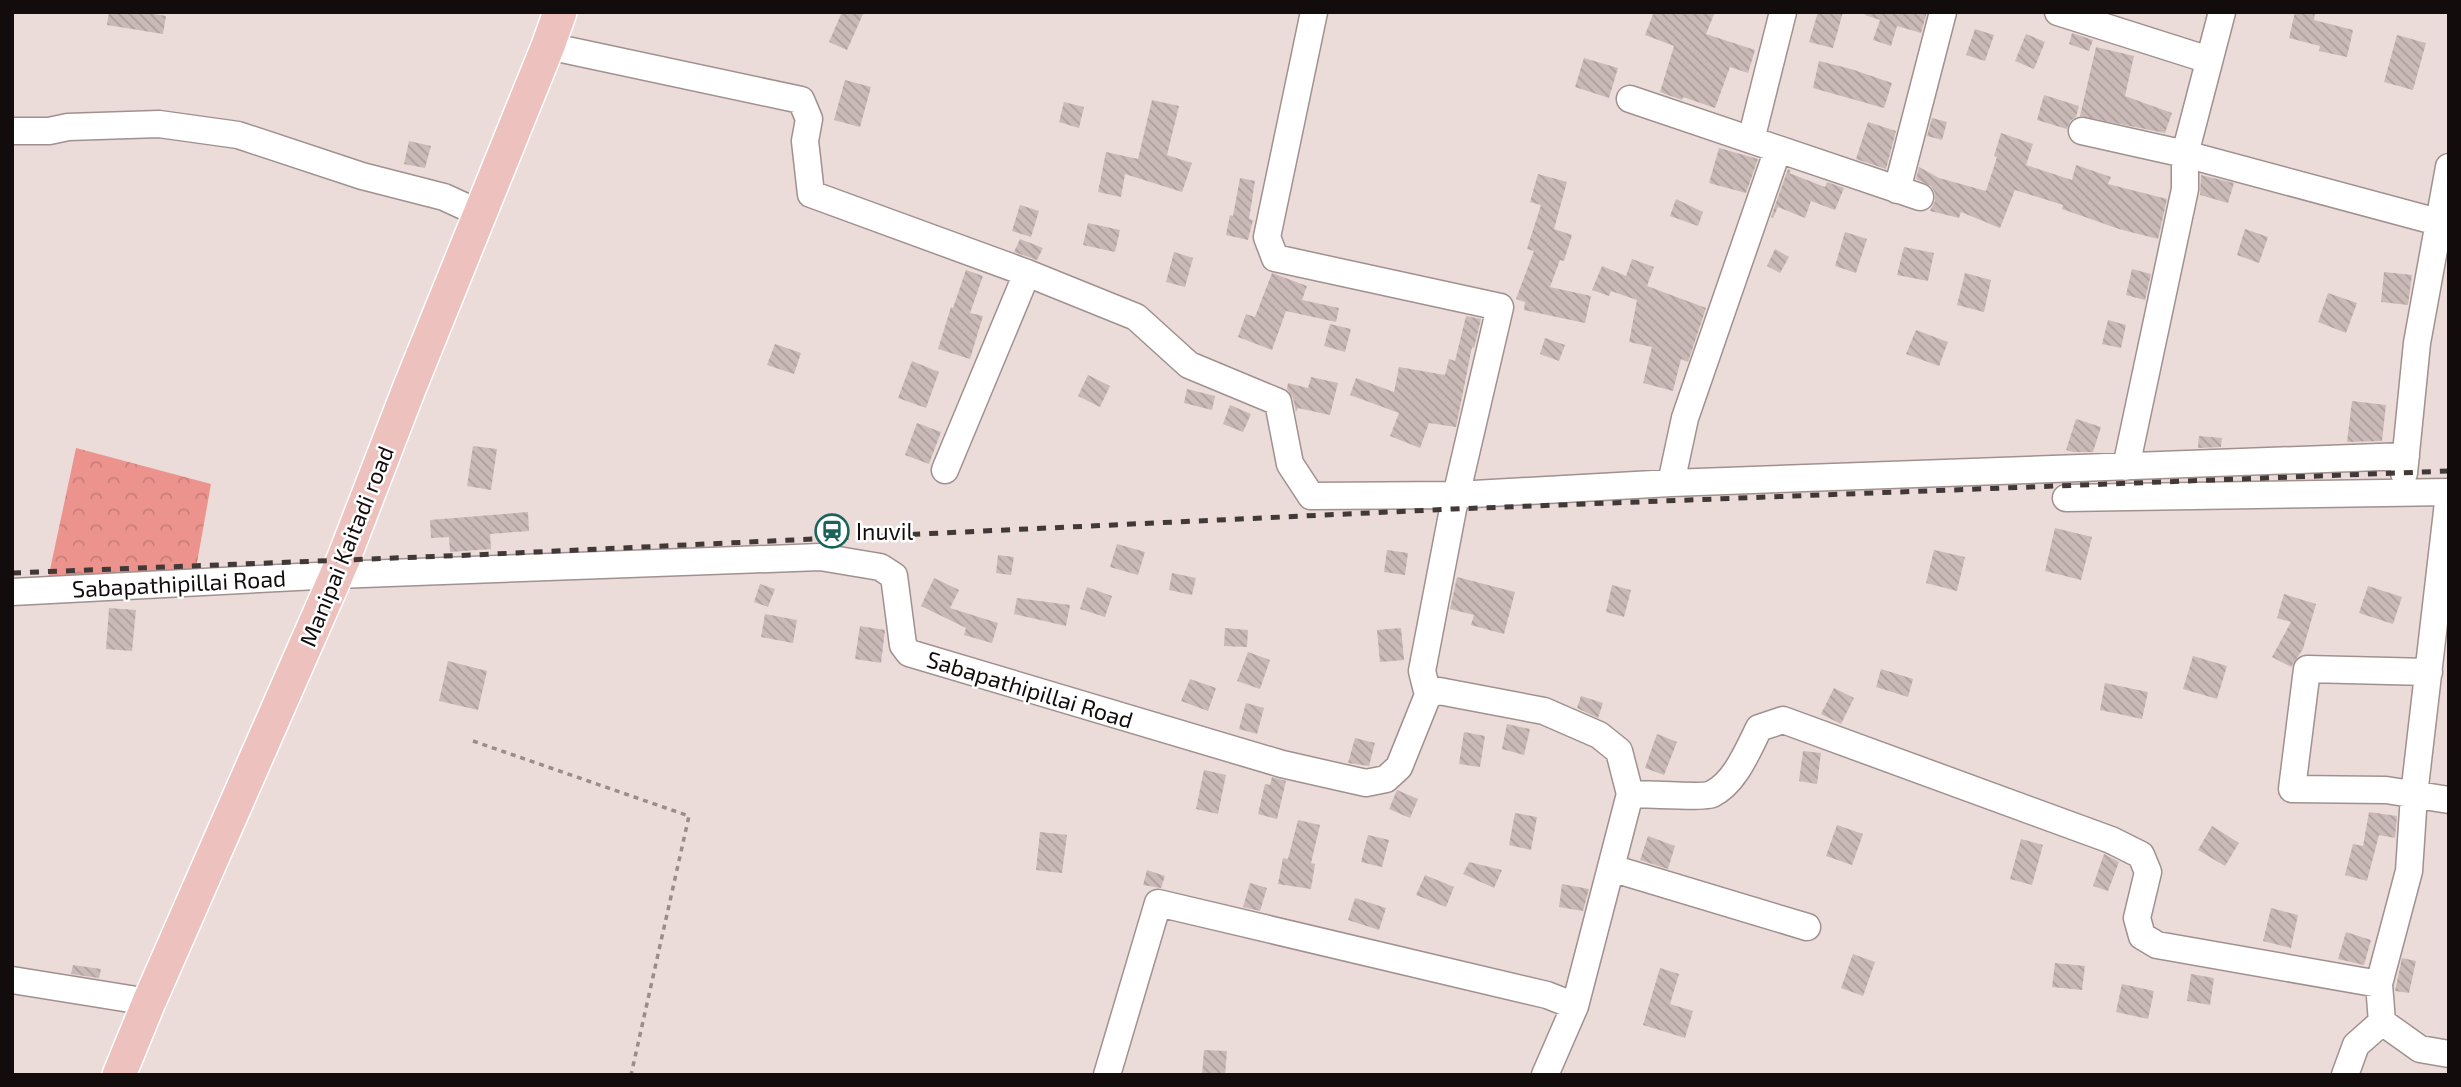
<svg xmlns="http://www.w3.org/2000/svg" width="2461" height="1087" font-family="'Exo 2',sans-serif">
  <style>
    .forest { fill: url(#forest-crowns) }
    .building { fill: url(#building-back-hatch) }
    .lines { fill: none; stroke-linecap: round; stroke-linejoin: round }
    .minor-casing { stroke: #a0918f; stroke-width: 29 }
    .major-casing { stroke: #fff; stroke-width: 36 }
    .path { stroke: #998d8c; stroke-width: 3.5; stroke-dasharray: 5 5; stroke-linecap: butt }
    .minor { stroke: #fff; stroke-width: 26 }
    .major { stroke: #edc1bd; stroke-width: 33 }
    .rail { stroke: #413938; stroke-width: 5; stroke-dasharray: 9 9; stroke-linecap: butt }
    .labels { text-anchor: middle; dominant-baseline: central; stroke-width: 5; stroke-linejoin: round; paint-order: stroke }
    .poi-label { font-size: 23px; fill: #120c0c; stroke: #fff; text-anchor: start }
    .street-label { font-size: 23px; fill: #120c0c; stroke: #fff }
  </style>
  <defs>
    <pattern id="forest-crowns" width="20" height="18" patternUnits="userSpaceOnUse" patternTransform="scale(1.75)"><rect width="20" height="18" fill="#ed938d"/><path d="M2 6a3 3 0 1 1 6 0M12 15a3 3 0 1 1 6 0" fill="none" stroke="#ca7e78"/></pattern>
    <pattern id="building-back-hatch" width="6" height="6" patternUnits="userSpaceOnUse" patternTransform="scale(1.75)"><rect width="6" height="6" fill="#c9b9b7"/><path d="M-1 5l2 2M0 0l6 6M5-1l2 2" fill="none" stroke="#ac9e9c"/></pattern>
  </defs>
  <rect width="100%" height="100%" fill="#ebdbd9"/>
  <path class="forest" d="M76,448L211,484L195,574L48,579Z"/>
  <path class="building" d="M109,12H143L166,16L163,34L107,25Z
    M842,12H864L847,50L829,42Z
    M1654,12H1715L1706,34L1755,50L1748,73L1730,67L1715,108L1683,97L1682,100L1660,92L1674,46L1645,35Z
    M1818,12H1843L1833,48L1809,42Z
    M1865,12H1927L1921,33L1897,26L1891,46L1873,40L1880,20L1865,15Z
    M2295,12H2315L2314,20L2353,30L2347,57L2319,51L2320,46L2289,38Z
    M1975,29L1994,35L1985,61L1966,55Z
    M2072,33L2093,40L2089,51L2069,44Z
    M2026,34L2045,42L2034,69L2015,61Z
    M2397,35L2426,43L2413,90L2384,82Z
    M2096,47L2134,56L2125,96L2172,113L2165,133L2080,116Z
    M1584,58L1618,68L1609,98L1575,87Z
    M1819,61L1851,69L1892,83L1884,108L1813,88Z
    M845,80L871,87L860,127L834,120Z
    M2044,95L2079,106L2076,117L2070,121L2067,129L2037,120Z
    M1152,100L1179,106L1167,155L1192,163L1182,192L1125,174L1121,197L1098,192L1106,152L1138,159Z
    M1064,102L1084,107L1079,128L1059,122Z
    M1932,118L1947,122L1942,140L1927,136Z
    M1868,122L1896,131L1886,169L1856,159Z
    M2001,133L2033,144L2026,165L2072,180L2076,165L2111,177L2108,184L2167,199L2158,239L2119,229L2062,209L2063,205L2015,190L2000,228L1961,212L1959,218L1930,211L1935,201V193L1931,186L1916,179L1919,167L1939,178L1986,191L1997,157L1994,156Z
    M409,141L431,146L425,168L404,164Z
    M1719,148L1758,159L1746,193L1709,183Z
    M1788,169L1791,170L1789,173L1825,187L1827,182L1844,188L1835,210L1811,201L1805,218L1778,207L1773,218L1771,217Z
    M1538,174L1567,182L1554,229L1572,235L1564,261L1560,260L1550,287L1591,296L1585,323L1524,310L1525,302L1516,299L1534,251L1527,249L1541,205L1530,202Z
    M2201,175L2234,183L2228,203L2200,195Z
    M1240,178L1255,181L1249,219L1253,220L1248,240L1226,235L1230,215L1233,216Z
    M1676,199L1703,212L1698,226L1670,216Z
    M1020,205L1039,211L1031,237L1012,231Z
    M1088,223L1120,230L1115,252L1083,245Z
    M2245,229L2268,237L2259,263L2237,255Z
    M1845,232L1867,239L1856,273L1835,266Z
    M1020,239L1043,248L1037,260L1014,252Z
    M1904,247L1934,253L1928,281L1897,275Z
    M1775,249L1789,257L1780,273L1767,266Z
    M1174,252L1193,258L1185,287L1166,282Z
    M1632,259L1654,267L1647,286L1706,308L1688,362L1681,359L1673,391L1643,383L1652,347L1629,342L1637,300L1611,291L1609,296L1592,290L1602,266L1626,276Z
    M2132,269L2151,274L2145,300L2126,295Z
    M966,270L983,276L970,313L983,316L970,359L938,349L951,307L953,308Z
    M2384,272L2412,275L2408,305L2381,302Z
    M1272,273L1307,286L1302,300L1339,308L1336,322L1286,311L1272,350L1238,337L1246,314L1255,317Z
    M1965,273L1991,280L1984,312L1957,305Z
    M2328,293L2357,303L2346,333L2318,322Z
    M1466,316L1481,319L1474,348L1472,347L1456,427L1429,423L1420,448L1390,436L1399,413L1350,395L1356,378L1394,392L1399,367L1445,375L1449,359L1455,361Z
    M2108,320L2126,325L2121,348L2102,344Z
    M1330,324L1351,329L1345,352L1324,346Z
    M1916,330L1948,342L1939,366L1906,354Z
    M1545,338L1565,345L1559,361L1540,354Z
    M775,344L801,353L794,374L767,365Z
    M912,361L939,372L926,408L898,398Z
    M1088,375L1110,386L1100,407L1078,396Z
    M1311,377L1338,383L1330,415L1298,408L1296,412L1293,398L1287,389L1288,383L1308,388Z
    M1187,389L1215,396L1212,410L1184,403Z
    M2352,401L2386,405L2382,441L2347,442Z
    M1230,405L1251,414L1243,432L1223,424Z
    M2076,419L2101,427L2093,452H2073L2066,450Z
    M917,423L941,432L929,464L905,455Z
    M2199,436L2222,438L2221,447L2198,448Z
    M473,446L497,449L491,490L467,486Z
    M528,512L529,531L490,534L491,549L450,552L449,537L431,538L430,520Z
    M2055,528L2092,537L2081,580L2045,571Z
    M1117,544L1145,552L1138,575L1110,567Z
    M1387,550L1408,553L1405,575L1384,572Z
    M1934,550L1965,557L1957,591L1926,583Z
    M998,555L1014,557L1011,575L996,573Z
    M1172,573L1196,578L1192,595L1169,590Z
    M1457,577L1515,592L1504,634L1471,625L1474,615L1450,609Z
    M934,578L959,590L950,608L998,623L992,643L964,635L966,628L921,606Z
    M760,584L775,589L768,607L754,602Z
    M1612,585L1631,590L1624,617L1606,612Z
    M2368,586L2402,597L2393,624L2359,613Z
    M1087,587L1112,596L1105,617L1080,609Z
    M2284,594L2316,604L2303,649L2291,667L2272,657L2291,622L2277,618Z
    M1017,598L1070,605L1066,626L1014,614Z
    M109,608L136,610L132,651L106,649Z
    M765,614L797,620L793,643L761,637Z
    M860,626L885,630L881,663L855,659Z
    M1225,628L1248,630L1247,647L1224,646Z
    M1401,628L1404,660L1380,662L1377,630Z
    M1248,652L1270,660L1260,689L1237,681Z
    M2193,656L2227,666L2217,699L2183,689Z
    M448,661L487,671L478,710L439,701Z
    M1881,669L1913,679L1908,697L1876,687Z
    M1190,679L1216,688L1208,711L1181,701Z
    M2105,683L2148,692L2142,719L2100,710Z
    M1834,688L1854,698L1841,724L1821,714Z
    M1581,696L1603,703L1598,718L1577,708Z
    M1246,703L1264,708L1257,734L1239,729Z
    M1507,724L1530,729L1524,755L1502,749Z
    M1464,732L1485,736L1480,767L1459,764Z
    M1657,734L1677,742L1664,775L1645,768Z
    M1355,738L1375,743L1369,766L1348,763Z
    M1803,751L1821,753L1817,784L1799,781Z
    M1204,770L1226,775L1218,814L1196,809Z
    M1272,777L1286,781L1277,819L1258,814L1265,784L1270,785Z
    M1397,790L1418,799L1410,818L1389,809Z
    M2369,812L2397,816L2395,838L2379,835L2367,881L2345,875L2353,844L2363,846Z
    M1515,813L1537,817L1531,850L1509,845Z
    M1298,820L1320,825L1311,863L1315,864L1311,889L1278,884L1283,858L1288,859Z
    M1837,825L1863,834L1852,865L1826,856Z
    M2212,826L2239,843L2225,866L2198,850Z
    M1040,832L1067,835L1062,873L1036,870Z
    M1368,835L1389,840L1382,867L1361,862Z
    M1648,836L1675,846L1668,869L1640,860Z
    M2021,839L2043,845L2032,885L2010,879Z
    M2104,854L2119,862L2108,891L2093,886Z
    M1469,862L1502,870L1494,888L1463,874Z
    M1147,870L1165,876L1161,888L1143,885Z
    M1425,875L1454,887L1446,907L1416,895Z
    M1250,883L1267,888L1260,911L1243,907Z
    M1562,884L1589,889L1583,911L1559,907Z
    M1355,898L1386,908L1379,930L1348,920Z
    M2271,908L2298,915L2291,948L2263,941Z
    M2346,932L2371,940L2364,965L2338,959Z
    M1853,954L1875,962L1863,996L1841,988Z
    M2402,958L2416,961L2409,993L2395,991Z
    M2055,963L2085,966L2082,990L2052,987Z
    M73,965L101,969L99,978L71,974Z
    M1660,968L1679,974L1670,1004L1693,1011L1685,1038L1643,1025Z
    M2191,974L2214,978L2210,1005L2187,1001Z
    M2122,984L2154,991L2148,1019L2116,1012Z
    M1204,1050L1227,1051L1225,1075H1202Z"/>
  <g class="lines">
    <defs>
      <path id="minor" d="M1314,12L1267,237L1275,258L1500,307L1453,509L1422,671L1428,695
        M2058,12L2209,60
        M548,46L801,100L809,119L805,141L811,194L1027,273L1136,317L1189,365L1278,402L1290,464L1311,496L1456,495L1671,483L2406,456
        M1630,99L1920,197
        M12,131H49L68,127L159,124L238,135L362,176L444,197L481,214
        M2082,131L2185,154L2449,225
        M1751,140L1783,12
        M1897,190L1943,12
        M2126,467L2185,189V154L2222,12
        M945,470L1027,273
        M2404,473L2417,343L2449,167
        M1671,483L1685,418L1778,149
        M2449,494L2414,795L2409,871L2379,984L2382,1022L2420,1049L2449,1054
        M2066,498L2449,492
        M12,592L336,575L820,557L880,567L894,576L903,645L909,653L1282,764L1366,783L1386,779L1399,767L1428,695L1439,691L1544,711L1599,735L1619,751L1630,794
        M2429,672L2307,669L2292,789L2386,790L2449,800
        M1611,868L1807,927
        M12,980L149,1002
        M1107,1075L1158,903L1547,995L1575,1006
        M1545,1075L1575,1006L1630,794C1643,794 1704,798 1712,794C1735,783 1748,750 1759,728L1783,720L2111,840L2141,855L2148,872L2137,918L2142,936L2157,945L2379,984
        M2345,1075L2356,1045L2382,1022"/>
      <path id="major" d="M119,1075L149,1002L343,560L409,389L548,46L560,12"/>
    </defs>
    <use href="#minor" class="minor-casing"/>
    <use href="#major" class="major-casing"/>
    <path class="path" d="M473,741L689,816L631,1075"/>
    <use href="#minor" class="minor"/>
    <use href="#major" class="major"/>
    <path class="rail" d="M12,573L472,555L1453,509L2449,471"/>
  </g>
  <defs>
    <symbol id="station-ring" viewBox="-11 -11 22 22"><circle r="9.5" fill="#fff" stroke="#19635a" stroke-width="1.5"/><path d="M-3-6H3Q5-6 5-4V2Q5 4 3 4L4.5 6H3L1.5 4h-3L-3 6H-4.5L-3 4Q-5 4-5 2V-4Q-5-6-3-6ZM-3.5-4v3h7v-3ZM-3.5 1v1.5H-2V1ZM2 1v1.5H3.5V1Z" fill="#19635a"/></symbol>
  </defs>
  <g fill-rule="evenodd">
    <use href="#station-ring" x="813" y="512" width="38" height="38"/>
  </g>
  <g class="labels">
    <g class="poi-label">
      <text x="856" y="531">Inuvil</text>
    </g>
    <g class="street-label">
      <text transform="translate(346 546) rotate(-68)">Manipai Kaitadi road</text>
      <text transform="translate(179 583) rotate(-3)">Sabapathipillai Road</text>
      <text transform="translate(1030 689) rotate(17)">Sabapathipillai Road</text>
    </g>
  </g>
  <rect width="2461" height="1087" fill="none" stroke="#120c0c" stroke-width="28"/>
</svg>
